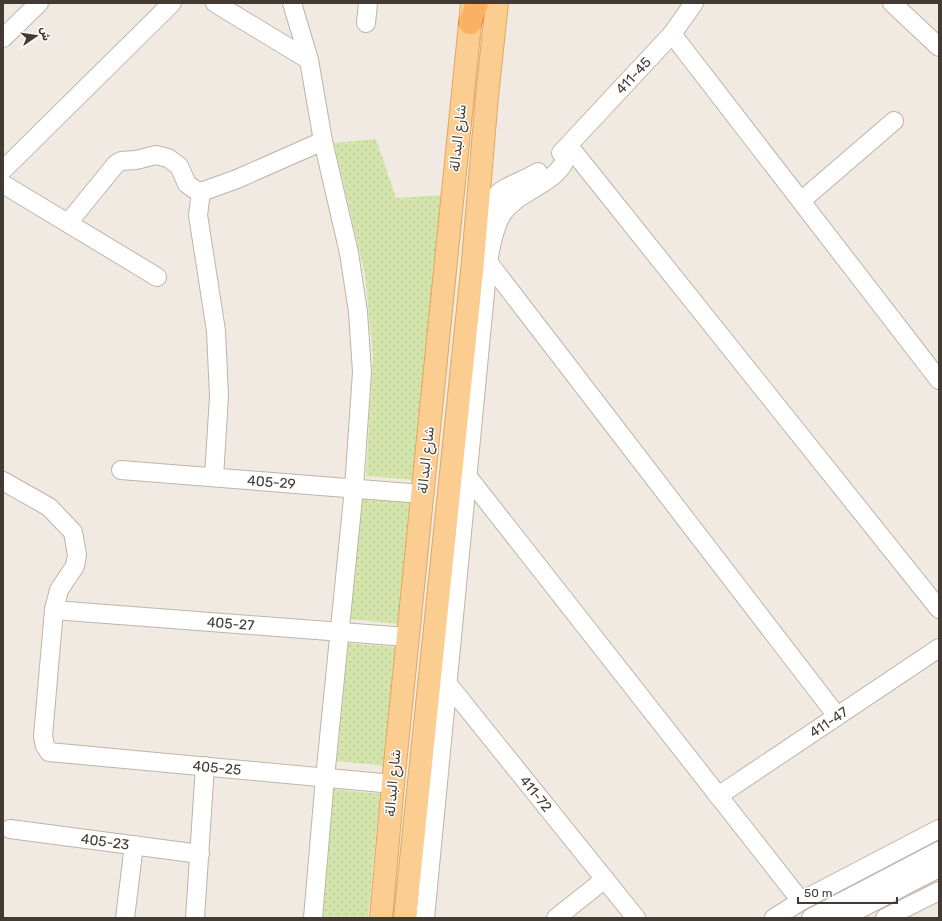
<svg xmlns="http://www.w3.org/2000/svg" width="942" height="921" font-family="Rubik,'Noto Sans Arabic',sans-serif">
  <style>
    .grass { fill: url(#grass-dots) }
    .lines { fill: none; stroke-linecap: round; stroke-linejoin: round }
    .minor-casing { stroke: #bfb3a8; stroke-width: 20 }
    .major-casing { stroke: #e1a660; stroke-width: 24 }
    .highway-casing { stroke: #da8333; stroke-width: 24 }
    .minor { stroke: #fff; stroke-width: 18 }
    .major { stroke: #fccd90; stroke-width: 22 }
    .highway { stroke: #fbb163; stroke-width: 22 }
    .labels { text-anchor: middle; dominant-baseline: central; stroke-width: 3; stroke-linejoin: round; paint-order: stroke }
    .street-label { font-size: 14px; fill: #423a33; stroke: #fff }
  </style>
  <defs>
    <pattern id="grass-dots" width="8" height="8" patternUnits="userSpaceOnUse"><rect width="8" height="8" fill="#d4e5ab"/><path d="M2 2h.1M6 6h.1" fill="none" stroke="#b7c594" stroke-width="1.8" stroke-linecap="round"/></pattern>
  </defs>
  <rect width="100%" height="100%" fill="#f1eae2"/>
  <path class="grass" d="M376,139L396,198L442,195L414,480L366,476L373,357L365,275L334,143Z
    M362,497L410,502L398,624L350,619Z
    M348,643L395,647L384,766L337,761Z
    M333,789L380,794L368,918H320Z"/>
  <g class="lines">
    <defs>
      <g id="minor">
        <path d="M215,3L309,60"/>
        <path d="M292,3L309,60L323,141L349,253L358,312L362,372L354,488L325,778L313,918"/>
        <path d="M892,3L939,47"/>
        <path d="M366,23L368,3"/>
        <path d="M672,34L939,380"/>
        <path d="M3,38L39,3"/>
        <path d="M569,146L939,609"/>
        <path id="s1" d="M561,153L672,34L694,3"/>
        <path d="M3,170L172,3"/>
        <path d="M3,184L157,277"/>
        <path d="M201,192L198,215L216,331L219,396L214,477"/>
        <path d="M801,201L894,121"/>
        <path d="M68,223L116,164L121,161L136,160L156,155L168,158L179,166L187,184L194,189L201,192L237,179L323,141"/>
        <path d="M478,229C483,219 487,207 494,198C504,185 525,181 538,172"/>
        <path d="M482,261L488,262L837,716"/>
        <path id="s2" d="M121,470L422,494"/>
        <path d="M462,477H468L801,901"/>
        <path id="s3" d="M3,481L49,507L73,532L77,555L75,566L59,590L54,610L43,736L45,746L49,752L393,784"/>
        <path id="s4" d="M54,610L407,637"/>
        <path id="s5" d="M440,682L447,683L636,918"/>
        <path id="s6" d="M718,796L939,648"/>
        <path id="s7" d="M10,829L200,854"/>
        <path d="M125,918L134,845"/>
        <path d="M195,918L205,766"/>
        <path d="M425,918L488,262C491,246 494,228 502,214C517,192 547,187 562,166C566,161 567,152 569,146"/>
        <path d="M556,918L605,879"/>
        <path d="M774,918L801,901L939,829"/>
        <path d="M811,918L939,851"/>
        <path d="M842,918L939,868"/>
        <path d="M885,918L939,891"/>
      </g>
      <path id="major" d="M381,918L393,784L472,4
        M405,918L473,261L487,96L497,3"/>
      <path id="highway" d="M470,23L477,3"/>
    </defs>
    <use href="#minor" class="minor-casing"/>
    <use href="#major" class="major-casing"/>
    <use href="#highway" class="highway-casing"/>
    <use href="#minor" class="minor"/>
    <use href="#major" class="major"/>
    <use href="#highway" class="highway"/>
  </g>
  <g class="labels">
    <g class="street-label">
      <text stroke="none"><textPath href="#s1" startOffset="106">411-45</textPath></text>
      <text transform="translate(458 138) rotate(-84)">شارع البدالة</text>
      <text transform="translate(426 460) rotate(-84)">شارع البدالة</text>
      <text stroke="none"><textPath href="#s2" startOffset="151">405-29</textPath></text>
      <text stroke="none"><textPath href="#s4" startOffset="177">405-27</textPath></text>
      <text stroke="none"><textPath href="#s6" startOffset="133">411-47</textPath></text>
      <text stroke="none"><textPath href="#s3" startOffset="484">405-25</textPath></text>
      <text transform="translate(393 783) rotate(-85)">شارع البدالة</text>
      <text stroke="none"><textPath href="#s5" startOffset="149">411-72</textPath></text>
      <text stroke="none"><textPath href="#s7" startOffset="96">405-23</textPath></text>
    </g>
  </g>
  <rect width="942" height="921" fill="none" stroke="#423a33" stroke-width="8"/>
  <g transform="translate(36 36) rotate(77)" stroke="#ffffff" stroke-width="3" paint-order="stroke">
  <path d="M0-3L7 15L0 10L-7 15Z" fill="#423a33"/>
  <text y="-6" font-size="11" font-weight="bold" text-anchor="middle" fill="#423a33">ش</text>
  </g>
  <path d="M798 897v6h99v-6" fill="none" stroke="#423a33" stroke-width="2"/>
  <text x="804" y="897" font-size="12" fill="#423a33" stroke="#ffffff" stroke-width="3" paint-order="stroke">50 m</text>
</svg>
